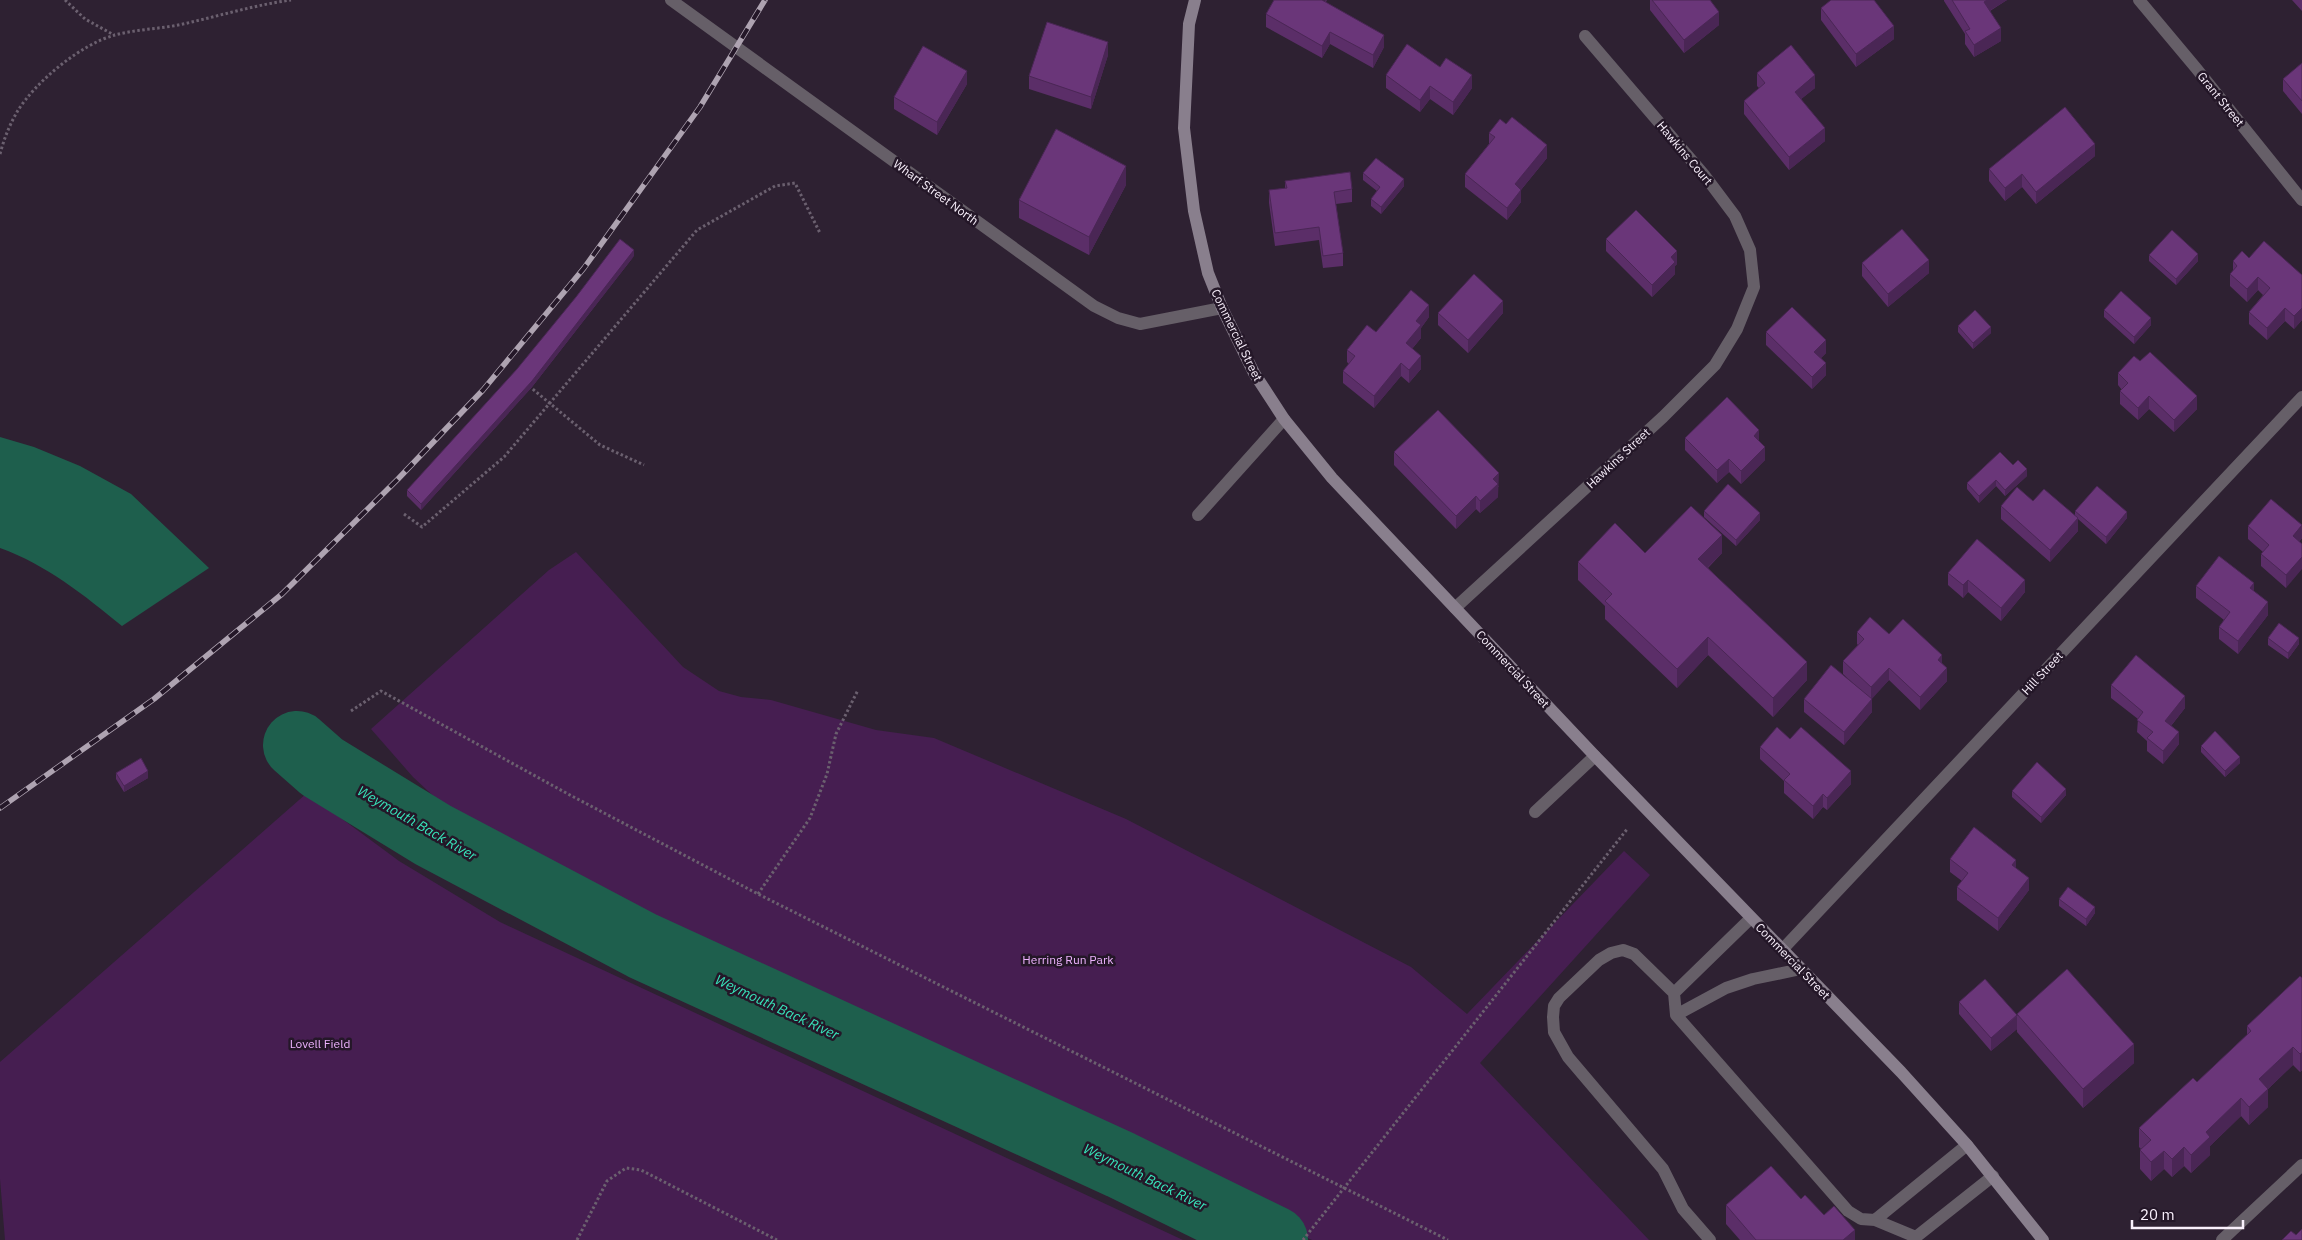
<svg xmlns="http://www.w3.org/2000/svg" width="2302" height="1240" font-family="'IBM Plex Sans',sans-serif">
  <style>
    .green { fill: #461e51 }
    .water { fill: #1e5f4d }
    .lines { fill: none; stroke-linecap: round; stroke-linejoin: round }
    .river { stroke: #1e5f4d; stroke-width: 68 }
    .path { stroke: #6b606f; stroke-width: 3; stroke-dasharray: 2.5 2.5; stroke-linecap: butt }
    .service { stroke: #665f68; stroke-width: 12 }
    .minor { stroke: #665f68; stroke-width: 12 }
    .secondary { stroke: #897f8d; stroke-width: 12 }
    .rail-casing { stroke: #aea3b1; stroke-width: 5.5 }
    .rail { stroke: #241728; stroke-width: 4; stroke-dasharray: 11; stroke-linecap: butt }
    .wall { fill: #5b2e68 }
    .shaded-wall { fill: #4a2655 }
    .building { fill: #6a3679; stroke: #4a2655 }
    .labels { text-anchor: middle; dominant-baseline: central; stroke-width: 5; stroke-linejoin: round; paint-order: stroke }
    .street-label { font-size: 12px; fill: #f9f0fc; stroke: #241728 }
    .park-label { font-size: 12px; fill: #ecb2fd; stroke: #241728 }
    .water-label { font-size: 14px; font-style: italic; fill: #37e5ba; stroke: #241728 }
  </style>
  <rect width="100%" height="100%" fill="#2e2132"/>
  <path class="green" d="M576,552L683,667L719,691L741,697L771,700L876,730L934,738L1126,819L1411,967L1467,1014L1624,851L1650,875L1480,1063L1649,1240H1312L650,929L534,870L471,831L413,777L371,729L549,570Z
    M307,793L399,861L500,922L1183,1240H5L0,1179V1062Z"/>
  <path class="water" d="M0,437L34,447L80,466L131,494L209,568L122,626C84,595 47,565 0,548Z"/>
  <g class="lines">
    <path class="river" d="M297,745L322,767L433,835L643,946L1121,1165L1274,1240"/>
    <path class="path" d="M65,0L85,19L114,35
      M0,154C4,139 9,126 17,112C35,82 81,44 115,35C137,29 161,29 183,24C219,16 255,5 291,0
      M529,386L600,445L644,465
      M404,514L422,527L504,457L697,230L775,186L795,183L820,233
      M351,711L381,691L568,794L758,894L1448,1240
      M758,894L810,818L827,774L836,734L858,690
      M577,1240L607,1181L626,1168L641,1170L777,1240
      M1303,1240L1628,828"/>
    <path class="service" d="M671,0L1094,306L1118,318L1140,324L1222,308
      M1198,515L1284,419
      M1535,812L1595,756
      M1674,993L1751,918
      M1676,1015L1726,988L1753,979L1801,969
      M1875,1220L1967,1145
      M1710,1240L1683,1209L1663,1169L1568,1057L1554,1032L1553,1017L1554,1006L1559,998L1599,960L1611,953L1623,950L1634,954L1674,993L1676,1015L1848,1211L1861,1219L1875,1220L1916,1237
      M1916,1240V1237L1993,1176
      M2222,1240L2302,1165"/>
    <path class="minor" d="M2139,0L2196,68L2302,200
      M1455,608L1663,417L1715,365L1737,329L1754,287L1750,250L1735,216L1705,176L1585,36
      M1782,950L2302,397"/>
    <path class="secondary" d="M1195,0L1189,24L1184,128L1194,211L1208,273L1222,308L1254,373L1284,419L1332,478L1595,756L1901,1072L1967,1145L2043,1240"/>
    <defs>
      <path id="rail" d="M0,808L154,699L282,594L398,479L483,390L584,268L700,107L765,0"/>
    </defs>
    <use href="#rail" class="rail-casing"/>
    <use href="#rail" class="rail"/>
  </g>
  <path class="wall" d="M1327,0L1326,2L1384,47L1373,68L1330,44L1322,58L1266,27V14Z
    M1650,0H1710L1719,25L1684,53L1650,10Z
    M1944,0H2007L1990,11L2001,41L1974,57L1965,44V34L1944,1Z
    M2292,0H2302V11Z
    M1821,8L1894,39L1856,67L1821,20Z
    M1108,55L1091,109L1029,89V76Z
    M2302,63V114L2283,91V79Z
    M1440,67L1472,88L1453,115L1430,99L1420,112L1386,88V75Z
    M1757,73L1815,88L1801,99L1825,141L1789,170L1744,114V101L1759,88L1757,86Z
    M967,84L937,135L894,109V97Z
    M1506,124L1547,158L1521,190V202L1507,220L1465,187V174L1489,144V133Z
    M2095,156L2036,204L2022,187L2005,201L1989,181V169Z
    M1363,173L1404,186L1381,214L1371,206V199L1377,191L1363,180Z
    M1285,181L1352,189V202L1336,204L1343,253V266L1323,268L1319,240L1275,246L1269,203V190L1285,188Z
    M1126,185L1089,255L1019,218V200Z
    M1606,239L1677,264L1675,266V274L1652,297L1606,251Z
    M2149,255L2198,261L2176,285L2149,261Z
    M634,256L532,387L421,510L407,496V490Z
    M2249,258L2302,275V320L2294,329L2285,321L2267,340L2249,324V312L2263,295L2258,290L2247,302L2230,286V274L2233,271V261Z
    M1862,263L1929,273L1888,307L1862,276Z
    M2104,310L2151,325L2134,344L2104,317Z
    M1438,313H1503L1468,353L1438,325Z
    M1429,317L1421,328V338L1412,349L1421,369L1409,383L1401,376L1374,408L1343,383V371L1349,364L1347,362V350L1376,332Z
    M1958,326L1991,333L1973,349L1958,332Z
    M1766,332L1826,353L1821,358L1826,375L1812,389L1766,345Z
    M2140,361L2197,409L2174,432L2149,409L2138,420L2120,404V391L2122,390L2118,385V373Z
    M1685,438L1759,441L1765,460L1741,484L1729,472L1717,483L1685,450Z
    M1394,452L1499,486L1498,487V497L1480,513L1476,509L1456,529L1394,465Z
    M2027,476L2005,496L1996,486L1979,503L1967,489V483Z
    M2033,501L2075,516V511L2127,518L2106,544L2078,519V531L2050,562L2001,519V506Z
    M1704,511L1760,520L1736,546L1704,517Z
    M2248,526L2302,538L2299,542L2286,588L2261,566V554L2263,552L2248,539Z
    M1645,553H1722L1708,568L1807,680L1773,717L1708,655L1677,688L1605,619V606L1578,580V562Z
    M1948,573L2025,592L2001,621L1968,592L1963,598L1948,585Z
    M2196,586L2254,591L2268,615L2238,654L2219,639V627L2224,620L2196,598Z
    M1857,632L1889,634L1942,663L1947,681L1920,710L1889,680L1871,699L1872,712L1844,745L1804,712V699L1857,687L1843,674V661L1858,645L1857,644Z
    M2268,638L2299,644L2288,659L2268,645Z
    M2111,685L2185,708L2171,726L2179,744L2163,764L2147,751V741L2137,732L2138,719L2111,698Z
    M1790,739L1851,784L1827,810L1823,807L1813,819L1784,793V781L1760,759V747Z
    M2201,746L2240,763L2225,777L2201,752Z
    M116,773L148,778L124,792L116,779Z
    M2012,791L2066,795L2041,823L2012,797Z
    M1950,859L2016,868L2029,890L1998,931L1957,900V887L1962,881L1950,872Z
    M2059,899L2095,913L2086,926L2059,906Z
    M2302,978V1070L2300,1072L2293,1065L2268,1089V1107L2249,1125L2241,1116L2210,1146V1155L2191,1173L2184,1166L2172,1177L2164,1169L2151,1181L2140,1169V1150L2141,1149L2139,1147V1128L2197,1082L2247,1035V1026Z
    M1959,1002L2017,1015L2134,1063L2083,1108L2017,1032V1029L1991,1051L1959,1014Z
    M1726,1205L1824,1215L1855,1240H1740L1726,1224Z"/>
  <path class="shaded-wall" d="M1987,0H2007L1984,14V2Z
    M1719,12V25L1684,53V40Z
    M1894,26V39L1856,67V54Z
    M2001,28V41L1974,57V45Z
    M1330,32V44L1322,58V46Z
    M1384,35V47L1373,68V55Z
    M1108,42V55L1091,109V97Z
    M967,71V84L937,135V122Z
    M1472,75V88L1453,115V102Z
    M1815,75V88L1795,104V92Z
    M1430,86V99L1420,112V100Z
    M1825,128V141L1789,170V157Z
    M2095,144V156L2036,204V192Z
    M1547,145V158L1515,197V184Z
    M1126,166V185L1089,255V237Z
    M2022,174V187L2005,201V188Z
    M1404,179V186L1381,214V207Z
    M1521,190V202L1507,220V208Z
    M634,250V256L532,387L421,510V504Z
    M1677,251V264L1675,266V274L1652,297V285L1671,257Z
    M2198,254V261L2176,285V279Z
    M1929,260V273L1888,307V294Z
    M2258,277V290L2247,302V289Z
    M1503,301V313L1468,353V340Z
    M1429,305V317L1421,328V338L1406,356V343L1416,321Z
    M2285,308V321L2267,340V328Z
    M2302,308V320L2294,329V316Z
    M2151,318V325L2134,344V337Z
    M1991,327V333L1973,349V343Z
    M1826,340V353L1814,364V352Z
    M1421,356V369L1409,383V370Z
    M1401,363V376L1374,408V396Z
    M1826,363V375L1812,389V377Z
    M2149,396V409L2138,420V408Z
    M2197,396V409L2174,432V420Z
    M1759,430V442L1754,436Z
    M1765,447V460L1741,484V471Z
    M1729,459V472L1717,483V470Z
    M2027,469V476L2005,496V490Z
    M1499,473L1498,497L1480,513V501L1493,479Z
    M1996,480V486L1979,503V496Z
    M1476,496V509L1456,529V516Z
    M2127,512V518L2106,544V537Z
    M1760,513V520L1736,546V540Z
    M2078,518V531L2050,562V550Z
    M2302,525V538L2293,549V536Z
    M1722,535V553L1698,577V559Z
    M2302,557V569L2286,588V575Z
    M1968,580V592L1963,598V585Z
    M2025,580V592L2001,621V608Z
    M2254,583V596L2250,588Z
    M2268,602V615L2238,654V641Z
    M1708,637V655L1677,688V669Z
    M2299,638V644L2288,659V653Z
    M1942,655V668L1938,660Z
    M1807,662V680L1773,717V698Z
    M1889,668V680L1871,700V687Z
    M1947,668V681L1920,710V697Z
    M2185,696V708L2165,733V721Z
    M1872,699V712L1844,745V732Z
    M2179,732V744L2163,764V751Z
    M2240,757V763L2225,777V771Z
    M148,771V778L124,792V786Z
    M1851,771V784L1827,810V798Z
    M2066,789V795L2041,823V817Z
    M1823,794V807L1813,819V806Z
    M2016,860V872L2012,865Z
    M2029,878V890L1998,931V918Z
    M2095,907V913L2086,926V919Z
    M2017,1016V1029L1991,1051V1038Z
    M2134,1044V1063L2083,1108V1089Z
    M2293,1047V1065L2268,1089V1107L2249,1125V1107L2259,1079Z
    M2302,1052V1070L2300,1072V1054Z
    M2241,1098V1116L2210,1146V1155L2191,1173V1155L2206,1132Z
    M2184,1147V1166L2172,1177V1159Z
    M2164,1151V1169L2151,1181V1162Z
    M1855,1230V1240H1843Z"/>
  <path class="building" d="M1274,0H1322L1384,35L1373,55L1330,32L1322,46L1266,14Z
    M1652,0H1710L1719,12L1684,40Z
    M1831,0H1874L1894,26L1856,54L1821,8Z
    M1952,0H1987L1984,2L2001,28L1974,45L1965,31L1970,29Z
    M1047,22L1108,42L1091,97L1029,76Z
    M1407,44L1440,67L1446,58L1472,75L1453,102L1430,86L1420,100L1386,75Z
    M1791,45L1815,75L1795,92L1825,128L1789,157L1744,101L1765,83L1757,73Z
    M923,46L967,71L937,122L894,97Z
    M2302,63V101L2283,79Z
    M2065,107L2095,144L2036,192L2022,174L2005,188L1989,169Z
    M1512,117L1547,145L1515,184L1521,190L1507,208L1465,174L1495,137L1489,133L1500,119L1506,124Z
    M1056,129L1126,166L1089,237L1019,200Z
    M1376,158L1404,179L1381,207L1371,199L1380,187L1363,173Z
    M1350,172L1352,189L1334,192L1343,253L1323,256L1319,227L1275,233L1269,190L1287,188L1285,181Z
    M1636,210L1677,251L1671,257L1675,262L1652,285L1606,239Z
    M1902,229L1929,260L1888,294L1862,263Z
    M2172,230L2198,254L2176,279L2149,255Z
    M620,239L634,250L532,381L421,504L407,490L517,369L576,297Z
    M2264,241L2302,275V308L2294,316L2285,308L2267,328L2249,312L2270,288L2258,277L2247,289L2230,274L2237,266L2233,261L2242,251L2249,258Z
    M1474,274L1503,301L1468,340L1438,313Z
    M1411,290L1429,305L1416,321L1421,325L1406,343L1421,356L1409,370L1401,363L1374,396L1343,371L1355,356L1347,350L1367,325L1376,332Z
    M2121,291L2151,318L2134,337L2104,310Z
    M1792,307L1826,340L1814,352L1826,363L1812,377L1766,332Z
    M1975,310L1991,327L1973,343L1958,326Z
    M2150,352L2197,396L2174,420L2149,396L2138,408L2120,391L2128,383L2118,373L2134,356L2140,361Z
    M1727,397L1759,430L1754,436L1765,447L1741,471L1729,459L1717,470L1685,438Z
    M1438,410L1499,473L1493,479L1498,484L1480,501L1476,496L1456,516L1394,452Z
    M2000,452L2013,465L2018,460L2027,469L2005,490L1996,480L1979,496L1967,483Z
    M1728,484L1760,513L1736,540L1704,511Z
    M2097,486L2127,512L2106,537L2075,511Z
    M2017,487L2033,501L2044,489L2078,518L2050,550L2001,506Z
    M2271,499L2302,525L2293,536L2302,544V557L2286,575L2261,554L2269,545L2248,526Z
    M1691,506L1722,535L1698,559L1807,662L1773,698L1708,637L1677,669L1605,601L1612,594L1578,562L1615,523L1645,553Z
    M1977,539L2025,580L2001,608L1968,580L1963,585L1948,573Z
    M2219,556L2254,583L2250,588L2268,602L2238,641L2219,627L2230,612L2196,586Z
    M1870,617L1889,634L1903,619L1942,655L1938,660L1947,668L1920,697L1889,668L1871,687L1843,661L1864,639L1857,632Z
    M2279,623L2299,638L2288,653L2268,638Z
    M2136,655L2185,696L2165,721L2179,732L2163,751L2147,738L2153,732L2137,720L2143,712L2111,685Z
    M1831,665L1872,699L1844,732L1804,699Z
    M1777,727L1790,739L1801,727L1851,771L1827,798L1823,794L1813,806L1784,780L1790,774L1760,747Z
    M2215,731L2240,757L2225,771L2201,746Z
    M141,758L148,771L124,786L116,773Z
    M2037,762L2066,789L2041,817L2012,791Z
    M1974,827L2016,860L2012,865L2029,878L1998,918L1957,887L1968,873L1950,859Z
    M2068,887L2095,907L2086,919L2059,899Z
    M2067,969L2134,1044L2083,1089L2017,1014Z
    M2300,976L2302,978V1052L2300,1054L2293,1047L2259,1079L2268,1089L2249,1107L2241,1098L2206,1132L2210,1137L2191,1155L2184,1147L2172,1159L2164,1151L2151,1162L2140,1150L2151,1140L2139,1128L2193,1078L2197,1082L2251,1031L2247,1026Z
    M1985,979L2017,1015L1991,1038L1959,1002Z
    M1771,1166L1801,1199L1805,1195L1824,1215L1834,1206L1855,1230L1843,1240H1756L1726,1205Z
    M2302,1229V1240H2282L2291,1231L2296,1235Z"/>
  <g class="labels">
    <g class="street-label">
      <text transform="translate(2221 99) rotate(51)">Grant Street</text>
      <text transform="translate(1685 153) rotate(50)">Hawkins Court</text>
      <text transform="translate(936 192) rotate(36)">Wharf Street North</text>
      <text transform="translate(1237 335) rotate(64)">Commercial Street</text>
      <text transform="translate(1618 458) rotate(-43)">Hawkins Street</text>
      <text transform="translate(1513 669) rotate(47)">Commercial Street</text>
      <text transform="translate(2042 673) rotate(-47)">Hill Street</text>
      <text transform="translate(1793 961) rotate(46)">Commercial Street</text>
    </g>
    <g class="park-label">
      <text x="1068" y="959">Herring Run Park</text>
      <text x="320" y="1043">Lovell Field</text>
    </g>
    <g class="water-label">
      <text transform="translate(417 823) rotate(30)">Weymouth Back River</text>
      <text transform="translate(777 1007) rotate(25)">Weymouth Back River</text>
      <text transform="translate(1145 1177) rotate(26)">Weymouth Back River</text>
    </g>
  </g>
  <path d="M2132 1220v8h111v-8" fill="none" stroke="#f9f0fc" stroke-width="2.5"/>
  <text x="2140" y="1220" font-size="15" fill="#f9f0fc" stroke="#241728" stroke-width="4" paint-order="stroke">20 m</text>
</svg>
